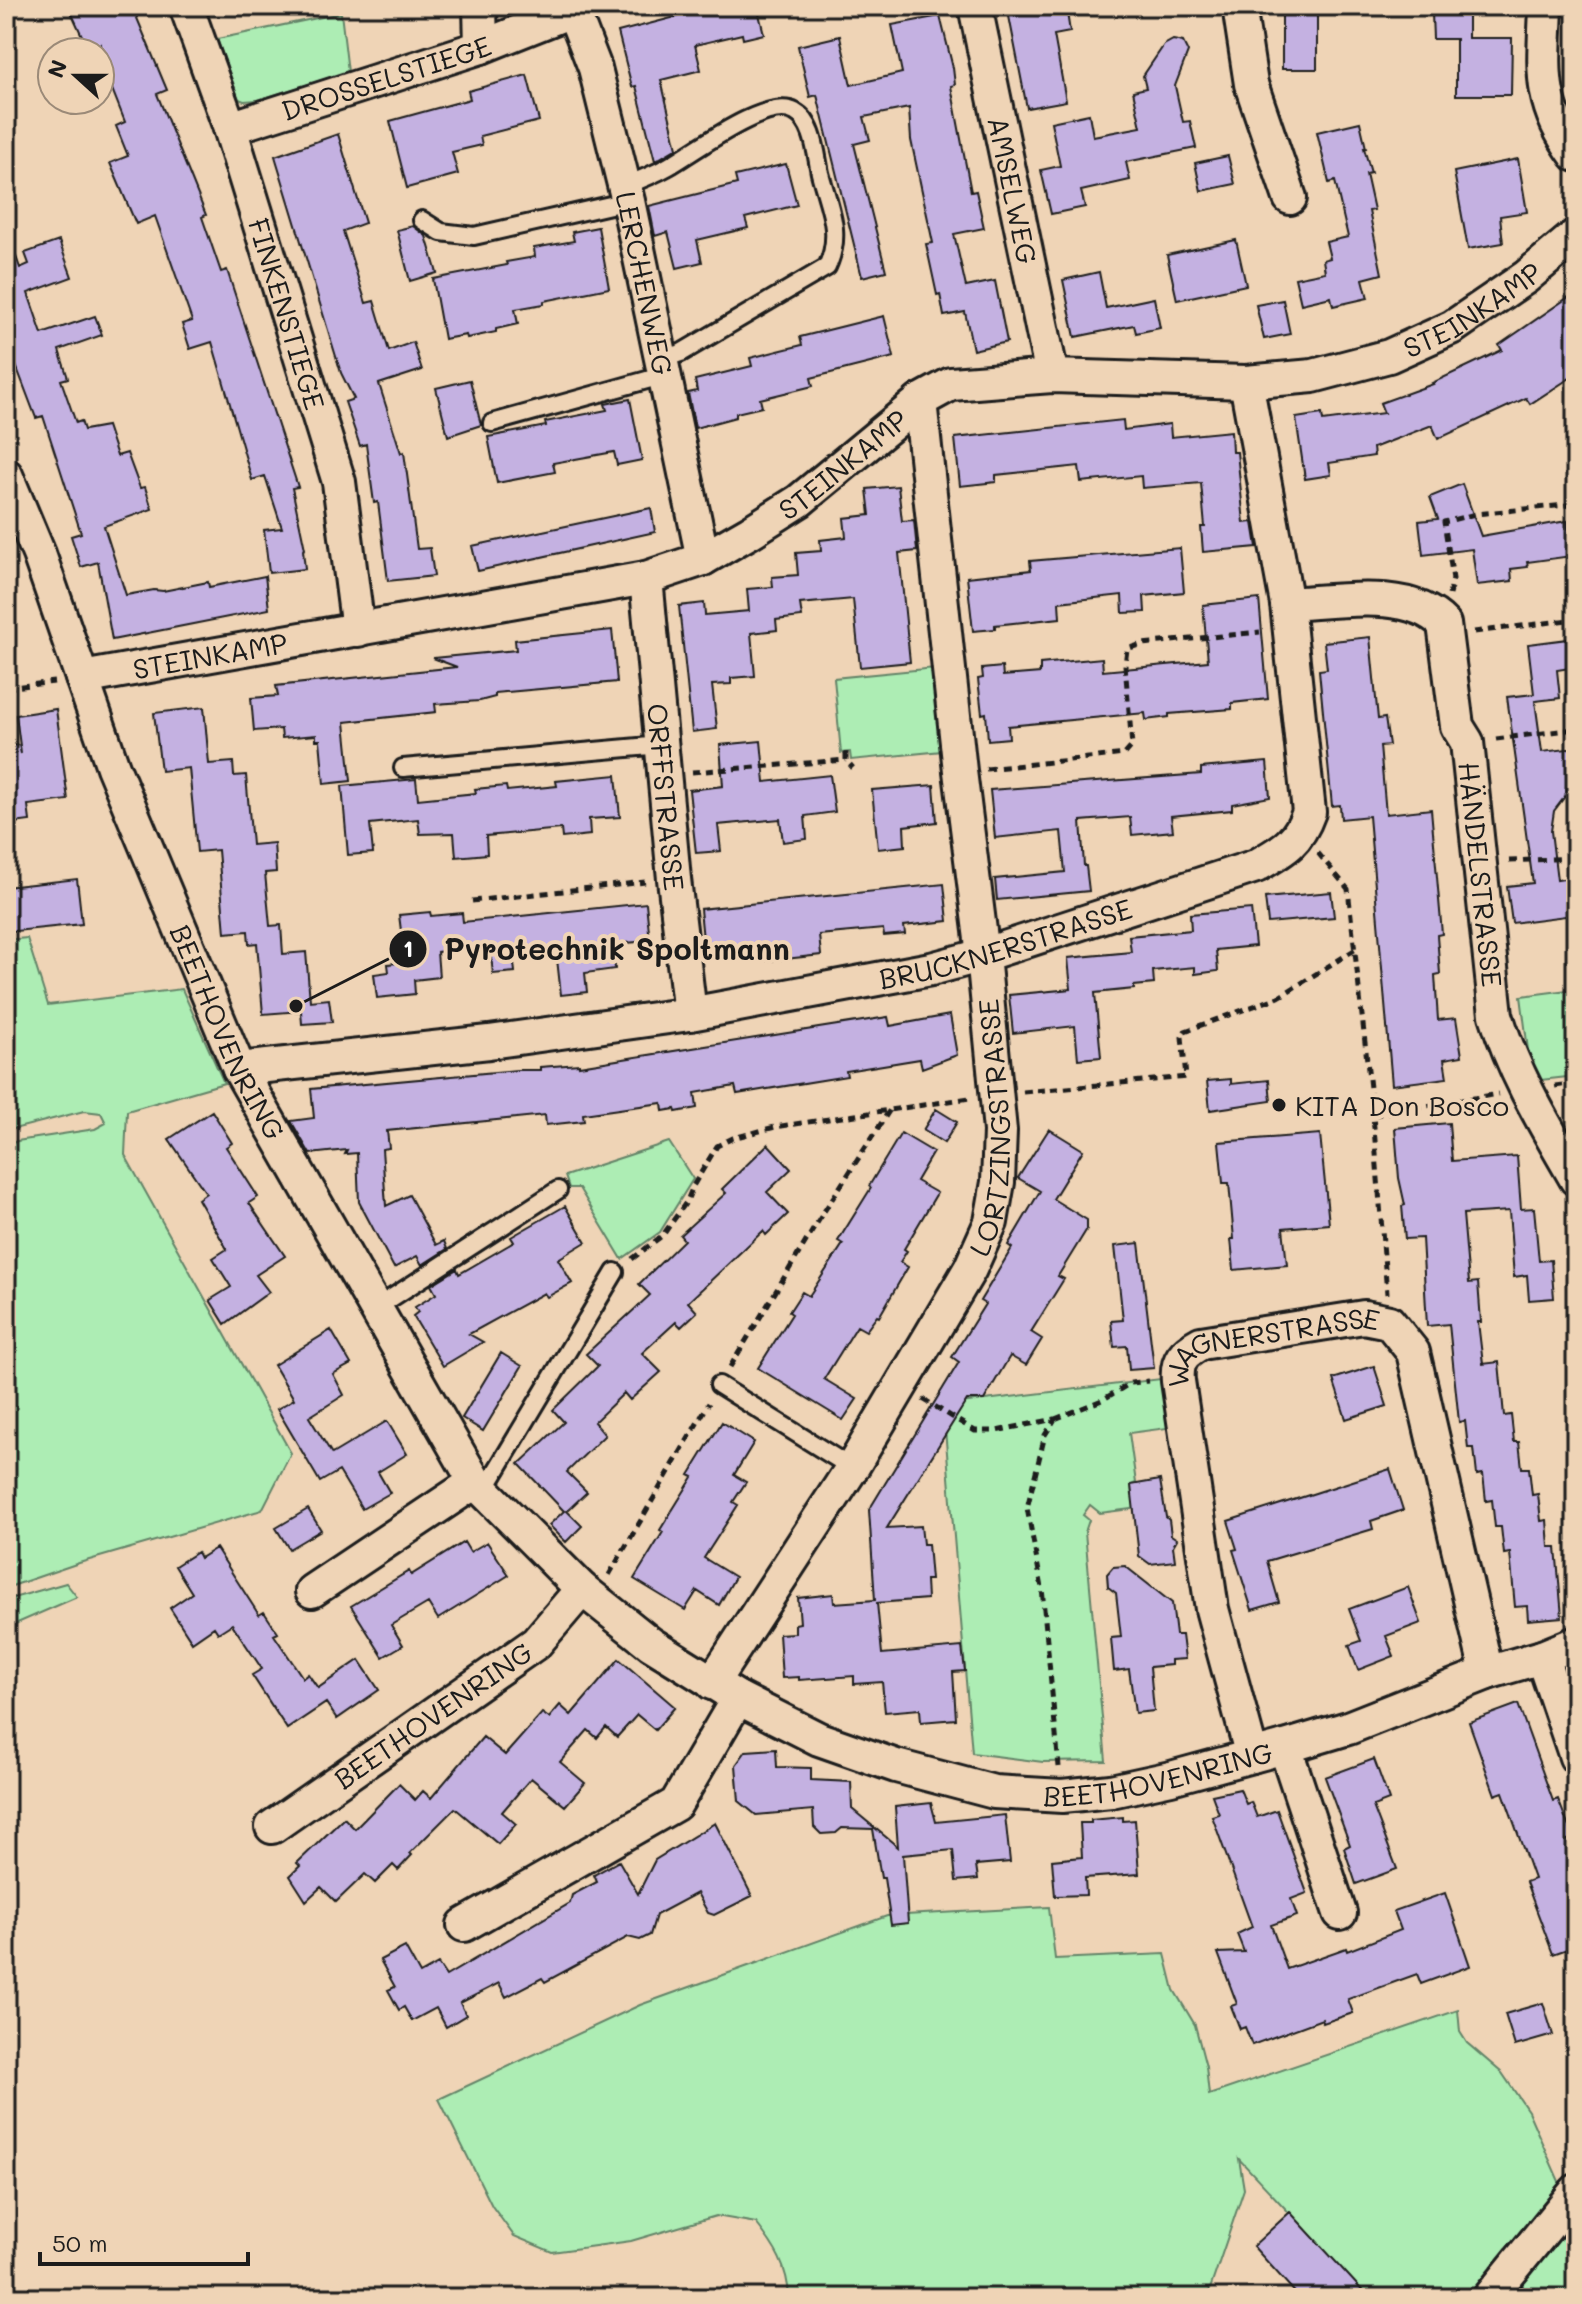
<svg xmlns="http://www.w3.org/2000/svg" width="1582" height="2304" font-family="Mali,sans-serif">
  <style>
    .green { fill: #adedb4; stroke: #648468; stroke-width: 2 }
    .building { fill: #c4b1e1; stroke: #1c1c1c; stroke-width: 2 }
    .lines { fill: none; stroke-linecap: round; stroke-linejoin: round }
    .lane-casing { stroke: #1c1c1c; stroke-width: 22 }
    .street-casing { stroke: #1c1c1c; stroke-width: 38 }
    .path { stroke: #1c1c1c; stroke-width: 5; stroke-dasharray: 8 6; stroke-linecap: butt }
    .lane { stroke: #efd4b6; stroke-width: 16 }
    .street { stroke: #efd4b6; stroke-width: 32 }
    .poi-dot { fill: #1c1c1c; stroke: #efd4b6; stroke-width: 3 }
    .labels { text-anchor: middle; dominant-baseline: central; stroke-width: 8; stroke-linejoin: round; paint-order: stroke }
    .street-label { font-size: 28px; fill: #1c1c1c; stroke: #efd4b6 }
    .poi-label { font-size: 28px; fill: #1c1c1c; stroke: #efd4b6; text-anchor: start }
    .leader { fill: none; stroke: #1c1c1c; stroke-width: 3 }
    .callout-dot { fill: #1c1c1c; stroke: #efd4b6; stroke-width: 3 }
    .mark-label { font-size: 24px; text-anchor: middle; font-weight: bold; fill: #fff }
    .callout-label { font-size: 30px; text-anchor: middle; font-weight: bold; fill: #1c1c1c; stroke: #efd4b6; stroke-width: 8; stroke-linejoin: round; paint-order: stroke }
  </style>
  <rect width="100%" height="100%" fill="#efd4b6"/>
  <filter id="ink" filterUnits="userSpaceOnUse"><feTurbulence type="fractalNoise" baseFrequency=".0125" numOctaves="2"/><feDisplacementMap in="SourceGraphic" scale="16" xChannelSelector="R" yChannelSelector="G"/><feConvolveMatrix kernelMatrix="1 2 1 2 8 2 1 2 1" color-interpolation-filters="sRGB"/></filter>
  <g filter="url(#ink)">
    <path class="green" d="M341,13L348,72L258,100L244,101L239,99L217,39Z
      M935,668L942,751L851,760L850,752L841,753L834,678Z
      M27,938L48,1005L182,989L224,1083L127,1111L125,1155L291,1453L262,1510L79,1563L6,1588V1146L17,1141L95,1129L106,1123L101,1113L84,1111L6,1131V940Z
      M1576,989V1076L1532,1081L1521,996Z
      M669,1142L693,1179L660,1232L622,1259L579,1188H569L565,1176Z
      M1169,1378L1175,1427L1129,1433L1136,1483L1131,1485L1132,1496L1139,1508L1100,1513L1090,1505L1083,1515L1089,1520L1085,1532L1106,1761L1043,1762L972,1753L943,1405Z
      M66,1583L77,1597L6,1628V1600Z
      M1049,1907L1055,1959L1165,1954L1174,1990L1195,2025L1206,2067L1209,2095L1458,2010L1460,2032L1467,2043L1502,2073L1528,2111L1565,2195L1473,2298H1369L1239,2159L1244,2189L1207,2298H898L890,2290L881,2298H789C788,2267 775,2247 756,2223L716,2216L631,2241L552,2252L514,2236L492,2206L439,2099L640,2005L887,1916Z
      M1576,2202V2298H1496Z"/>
    <path class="building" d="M91,6H132L167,90L157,94L206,215L202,217L221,272L227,270L298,487L292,488L305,549L303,550L305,569L269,573L264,530L282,528L265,476L252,480L212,342L190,349L182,324L192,321L155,216L136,224L110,163L128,156L116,126L125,122L106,74L100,77V44L88,49L72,14Z
      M685,6H757L764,34L743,39L742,34L695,45L701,70L661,80L677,148L655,161L636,86L632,87L618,32L687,14Z
      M1007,6H1066L1070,32L1054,35L1066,101L1027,108Z
      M1282,6H1317V69H1282Z
      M1432,13H1468V38H1512L1511,95H1456V39H1433Z
      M940,16L953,68L955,85L951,86L971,192L976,191L984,228L954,234L966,287L995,281L1007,342L973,350L965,312L944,316L940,294L937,295L926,244L933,243L911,140L909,108L864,117L870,140L854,144L886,271L862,277L817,95L810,97L798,46L840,36L851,85L902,73L892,25Z
      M1173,40L1183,42L1188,52L1175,86L1183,122L1190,121L1196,148L1126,162L1130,180L1081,191L1085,207L1051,214L1041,170L1060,166L1051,122L1089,114L1093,136L1141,127L1133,91L1146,88L1143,76L1164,45Z
      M527,75L539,121L480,136L482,145L452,152L458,174L407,188L390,121L470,99L468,91Z
      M1360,122L1366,148H1364L1371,173L1366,174L1374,210L1369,211L1382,274L1363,279L1368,298L1333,306L1331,297L1301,304L1295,278L1325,272L1323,260L1330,258L1326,242L1348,237L1335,181L1329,183L1317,132Z
      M338,134L365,223L343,231L366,303L374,301L389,351L413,342L422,370L379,384L401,453L404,452L417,549L430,548L434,576L388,581L378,502L374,503L366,444L360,446L345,402L354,399L341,373L275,156Z
      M1228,156L1235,184L1201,191L1195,163Z
      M1518,159L1527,212L1500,216L1503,243L1468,249L1454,172Z
      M786,164L797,205L745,218L748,228L697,240L702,262L677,268L668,232L655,236L649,206L737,184L735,176Z
      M413,226L426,236L437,273L410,281L397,230Z
      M598,227L609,288L544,301V304L515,309L518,324L496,329V332L467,338L466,335L444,339L433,279L507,265L506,262L535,257L534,248L574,241L572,232Z
      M6,239H10L20,268L29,264L25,253L59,241L72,277L28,293L42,334L95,316L102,335L59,350L68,378L61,380L76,423L81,421L84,430L107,426L117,456L127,453L140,488L145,487L152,509L104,526L126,595L154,590L163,591L208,582L209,587L265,576L269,609L112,640L98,562L81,567L71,536L81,533L43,416L36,418L6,339Z
      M1236,240L1246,285L1177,300L1167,255Z
      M1099,272L1106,308L1154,298L1160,328L1136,333L1134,325L1075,337L1063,280Z
      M1576,292V374L1530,404L1526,398L1438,439L1432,425L1373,448L1374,456L1329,463L1331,475L1305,479L1296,418L1322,414L1323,421L1384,413L1380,403L1433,384L1432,383L1502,350L1499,345Z
      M1283,300L1290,334L1264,339L1256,305Z
      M884,316L894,357L811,378L813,386L760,399L762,407L736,413V417L695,428L688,393L697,391L695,380L752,366L750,358L802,345L800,337Z
      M470,380L481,425L448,436L436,388Z
      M630,399L642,460L617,465L614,452L553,463L555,472L497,483L488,437L546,426L545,422L607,410L605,404Z
      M1123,420L1124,430L1170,424L1171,437L1231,431L1232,452H1237L1244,523L1253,522L1257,547L1203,552L1201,527H1205L1201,483L1142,488L1141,476L1081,482L1079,466L996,475V482L960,486L955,438Z
      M1462,484L1481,536L1567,521L1572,556L1527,562L1528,567L1511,569L1512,581L1477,585L1472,549L1423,555L1419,521L1438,519L1430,497Z
      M898,486L902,521L914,520L917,551L899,553L910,662L860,667L853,599L800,604L802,617L776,620L777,630L751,633L755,676L731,678V684L712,685L717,729L692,732L679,606L704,603L705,615L749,611L747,589L773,587L772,577L798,575L796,553L821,551L820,540L846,537L844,518L870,515L867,489Z
      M651,508L655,532L478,571L472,546Z
      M1180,548L1184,592L1144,596L1145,612L1123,613L1122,595L1059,602L1060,618L995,625V629L973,631L967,577L1031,570L1030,561Z
      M1259,599L1268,699L1232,703V709L1169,714V717L1146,720L1145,713L1008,726L1009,738L988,740L986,713L982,714L978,679L983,678L982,669L1002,667L1003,676L1040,673V664L1102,658L1103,671L1208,661L1203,605Z
      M612,630L617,682L495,693V697L480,701L435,704L436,712L345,722L351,781L324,784L320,740H316V735L282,738L281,729L254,731L251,698L278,696L276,686L457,667L433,658L516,650L515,640Z
      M1370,637L1378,719L1385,718L1389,745L1380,746L1386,814L1431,809L1442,934L1437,935L1440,974L1435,975L1438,1020L1456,1018L1462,1056L1444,1059L1447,1078L1392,1085L1369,816L1341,819L1340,805L1332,806L1319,670L1327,669L1324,642Z
      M1576,638V667L1557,670L1560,698L1535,701L1542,752L1576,748V782L1554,811L1551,831L1557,880L1570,878L1574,915L1512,923L1507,886L1533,883L1507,697L1534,694L1528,644Z
      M204,707L209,764L233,762L234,776L246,775L252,845L274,843L276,872L265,873L270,926L281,925L283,954L306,952L310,1001L329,999L332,1022L302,1024L301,1011L263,1014L257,943L249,944L248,931L225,933L218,850L197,852L189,768L161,771L154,713Z
      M56,709L68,800L28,805L30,821L6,824V746L19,745L21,754L16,715Z
      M761,741L765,782L830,775L835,812L805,816L807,839L783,842L780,819L718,825L721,851L696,853L689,790L723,786L720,745Z
      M1267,762L1270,797L1232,804V810L1171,816L1173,831L1132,835L1130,817L1081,821L1084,866H1086L1089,891L997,900L995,879L1065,872L1061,831L995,838L990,790L1201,774V768Z
      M616,775L620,817L589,819L590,835L562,838L561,829L486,836L487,854L456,857L454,833L420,834L418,819L370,824L373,853L348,855L342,786L416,779L418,799L476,793L475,789L506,786L507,791L557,786L556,781Z
      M934,785L937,822L904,826L905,846L878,849L872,790Z
      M77,879L82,924L6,932V887Z
      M944,884L948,921L904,926L905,934L884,936L883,929L819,935L821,955L767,961L766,954L705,960L700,909Z
      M1331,892L1334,917L1268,923L1265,898Z
      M646,903L650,941L613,944L615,969L585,973L587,992L561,995L556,950L513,954L515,972L493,974L490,946L437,952L439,977L414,980L415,994L377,998L374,974L389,972L388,964L405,962L399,915L430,912L431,916L462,913L463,922Z
      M1251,909L1255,946L1216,950L1218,971L1195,974V967L1153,971L1154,984L1134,986V989L1095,993L1101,1057L1078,1059L1075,1026L1013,1033L1009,995L1071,989L1068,958L1131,952L1129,936L1191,930L1190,914Z
      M950,1015L957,1055L922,1068L920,1059L846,1071L847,1076L737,1094L735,1086L695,1093L697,1108L676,1112L675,1109L663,1111L662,1103L583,1114L584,1121L546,1125L545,1115L387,1131L389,1148L382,1149L386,1206L409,1195L436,1245L444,1241L447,1249L422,1265L417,1256L394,1268L359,1202L357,1153L345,1154L347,1150L310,1154L291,1121L314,1118L311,1089L517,1070H540V1067L579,1064V1066L888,1017L890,1026Z
      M1231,1079V1084L1269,1080L1271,1101L1210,1110L1207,1081Z
      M936,1109L957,1122L944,1143L923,1130Z
      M212,1111L232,1143L226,1147L258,1197L249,1203L285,1256L256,1275L269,1292L225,1324L210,1300L231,1287L213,1258L227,1249L198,1199L206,1193L169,1139Z
      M1449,1123L1452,1161L1517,1156L1521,1209L1534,1208L1539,1261L1551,1260L1554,1298L1529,1300L1527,1275L1514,1277L1509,1211L1463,1214L1469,1283L1478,1282L1481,1322H1478L1483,1364L1499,1362L1504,1416L1511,1415L1514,1442H1519L1522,1468H1529L1532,1495L1538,1494L1541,1521L1547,1520L1549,1547H1556L1562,1617L1528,1620L1527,1606L1515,1607L1510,1553L1504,1554L1501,1527H1495L1492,1500L1486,1501L1483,1474L1477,1475L1474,1448H1468L1465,1421L1459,1422L1449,1324L1427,1326L1422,1238L1405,1239L1402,1206L1405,1205L1399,1178L1395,1128Z
      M1049,1129L1083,1150L1053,1199L1087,1220V1229L1058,1276L1064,1279L1031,1332L1042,1339L1026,1365L1010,1356L984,1400H967L887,1528L921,1526L923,1544H928L931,1580H926L927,1599L877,1603L882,1654L962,1647L965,1671L953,1672L956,1719L921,1722L920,1709L885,1712L882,1682L854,1684V1676L799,1680V1677L782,1678L779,1634L795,1633V1624L800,1623L798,1598L833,1594L834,1603L875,1600L869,1510L959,1362L952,1357L985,1304L980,1301L1012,1248L1008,1245L1040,1191L1018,1178Z
      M901,1133L933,1152L916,1181L937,1193L904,1249L907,1251L900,1262L908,1267L879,1317L877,1316L866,1331L857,1326L824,1379L857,1399L843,1420L758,1368L792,1314L789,1312L802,1292L809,1296L843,1244L838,1241L871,1188L869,1186Z
      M1320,1134L1329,1224L1283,1228L1287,1265L1234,1270L1231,1239H1234L1229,1183H1223L1219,1142Z
      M768,1144L791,1169L767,1192L788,1214L766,1235L763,1231L688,1302L697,1312L681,1327L676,1322L642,1353L661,1372L630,1400L624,1393L594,1422L605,1435L567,1472L587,1492L567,1511L582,1526L566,1542L549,1525L564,1511L519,1464L564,1422L553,1410L598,1366L586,1354L650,1295L639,1284L684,1240L680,1235L726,1193L722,1189Z
      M565,1206L586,1242L558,1259L572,1283L547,1297L544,1293L469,1334L483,1342L443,1366L413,1316L418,1312L415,1307L436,1294L431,1285L457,1269L459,1274L514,1242L511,1237Z
      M1139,1243L1154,1368L1129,1370L1127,1346L1114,1347L1111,1321L1123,1320L1115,1246Z
      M331,1330L351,1364L333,1374L344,1395L309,1417L332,1454L387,1421L407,1454L378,1472L390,1493L362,1509L339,1471L320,1482L277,1409L294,1399L274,1365Z
      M501,1353L522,1366L483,1431L462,1418Z
      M1374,1366L1387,1406L1346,1419L1333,1379Z
      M722,1422L754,1442L734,1475L746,1482L733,1502L738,1505L704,1558L735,1577L719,1605L697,1591L685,1610L634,1579L663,1532L660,1530L693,1477L689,1475Z
      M1390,1469L1403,1510L1371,1521L1373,1529L1267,1561L1279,1602L1252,1610L1233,1550L1237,1549L1228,1521Z
      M1160,1480L1166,1517L1169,1520L1171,1535L1177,1539L1173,1546L1175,1561L1150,1564L1139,1556L1131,1485Z
      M308,1509L321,1530L289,1549L276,1528Z
      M464,1542L470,1552L487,1542L509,1575L438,1619L428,1603L391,1625L403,1645L383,1657L351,1606L409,1571L411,1575Z
      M216,1548L259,1615L264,1612L278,1633L274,1635L303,1678L308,1674L318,1688L359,1660L379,1690L337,1719L326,1703L287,1729L252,1675L262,1669L232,1624L218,1633L214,1627L192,1642L170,1608L192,1593L175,1566L197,1552L200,1558Z
      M1125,1566L1172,1603L1176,1635H1182L1185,1659L1171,1660V1665L1150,1667L1154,1711L1135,1713L1129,1669L1114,1671L1111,1638L1121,1637L1116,1593L1108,1587L1107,1574L1113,1567Z
      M1408,1587L1421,1623L1386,1636L1394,1656L1358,1670L1349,1645L1361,1641L1349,1609Z
      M619,1659L675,1707L655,1730L637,1715L617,1737L606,1727L597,1738L588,1730L560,1762L585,1783L565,1806L531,1778L502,1812L516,1824L498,1844L455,1808L410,1853L412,1855L398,1870L393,1865L375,1883L365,1874L336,1902L321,1887L306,1901L290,1876L300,1866L297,1863L344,1818L355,1829L399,1784L415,1800L423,1791L431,1798L483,1737L505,1755L542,1713L549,1718L560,1705L571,1715Z
      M1518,1704L1553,1801L1558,1799L1573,1838L1567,1840L1576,1864V1946L1553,1954L1526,1882L1534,1879L1503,1792L1495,1795L1469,1722Z
      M776,1749L777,1767L811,1768V1780L851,1782L852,1809L898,1847L895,1807L931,1803L936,1822L1005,1815L1010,1862L976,1865L978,1879L956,1881L953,1850L903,1855L908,1923L891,1925L884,1878H881L873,1829L842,1828L836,1833L821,1834L814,1827L813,1810L756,1815L739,1801L736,1765L746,1751Z
      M1374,1759L1389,1800L1373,1806L1397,1869L1356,1884L1344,1848L1350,1845L1325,1777Z
      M1240,1789L1246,1804L1251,1802L1257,1817L1277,1810L1307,1893L1291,1899L1297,1916L1271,1925L1287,1969L1346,1948L1347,1951L1401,1930L1394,1911L1445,1893L1470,1966L1421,1984L1417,1974L1348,1999L1353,2013L1323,2023L1322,2019L1252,2045L1245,2027L1240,2029L1231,2006L1237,2004L1218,1953L1244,1952L1237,1934L1252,1927L1212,1816L1219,1814L1212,1795Z
      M1123,1817V1821L1135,1820L1139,1874L1085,1878L1086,1895L1055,1896L1052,1860L1082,1857L1080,1823H1091V1820Z
      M715,1823L752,1896L714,1915L708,1913L697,1893L656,1915L650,1935L640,1940L628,1937L545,1982L542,1978L506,1997L499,1983L460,2003L466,2015L446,2027L436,2008L412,2021L404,2007L399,2010L388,1990L395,1987L380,1960L405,1947L420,1974L438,1964L446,1976L570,1903L572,1895L597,1882L594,1875L619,1861L638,1894L655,1860Z
      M1543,2003L1553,2035L1515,2046L1505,2014Z
      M1290,2212L1369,2298H1300L1253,2246Z"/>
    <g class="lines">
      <defs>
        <path id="lane" d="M624,186C640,180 655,174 669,166C694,152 767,96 795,112C814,122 816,154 820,173C829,208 843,233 827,267L681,353L663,359
          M422,220L441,232L474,236L628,201
          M492,423L665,375
          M403,768L661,745
          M376,1308L558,1190
          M719,1385L852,1468
          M484,1491L615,1272"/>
        <g id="street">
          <path id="s1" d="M186,6L230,128L339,482L358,630"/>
          <path d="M480,6L481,47"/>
          <path id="s2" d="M975,6L1052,376"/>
          <path d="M1239,6L1251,84L1290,198"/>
          <path d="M1546,6C1544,68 1537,102 1576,155"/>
          <path id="s3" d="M573,11L595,68L628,201L703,559"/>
          <path id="s4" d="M230,128L481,47L584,6"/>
          <path id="s5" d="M6,475L39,554L113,767L239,1069L475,1482L582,1589L651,1644L738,1698L819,1739L896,1766L994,1792L1062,1796L1111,1791L1171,1778L1285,1747L1348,1728L1487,1673L1542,1657L1576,1643"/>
          <path id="s6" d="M646,578L674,879L690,1014"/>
          <path id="s7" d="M1287,604C1334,602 1409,587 1444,624L1457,726L1467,742L1496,1015C1514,1074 1545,1125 1576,1179"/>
          <path id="s8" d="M82,678L646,578L703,559L750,532L799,501L920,401L951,384L1052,376L1246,382L1313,376L1389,356L1453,327L1526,277L1576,235"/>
          <path id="s9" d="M239,1069L489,1042L690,1014L931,969L983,955L1256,866C1284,850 1298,843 1309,812L1287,604L1246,382"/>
          <path d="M312,1591L475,1482"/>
          <path d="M1542,1657L1576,1757"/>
          <path id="s10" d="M712,1683L852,1468L970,1269L991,1222L998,1182L1000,1131L983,955L960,771L920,401"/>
          <path d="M1285,1747L1340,1913"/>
          <path id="s11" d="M1252,1756L1212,1609L1178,1381C1176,1360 1184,1352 1201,1343L1364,1317L1389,1322L1413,1352L1487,1673"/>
          <path id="s12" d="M272,1827L536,1643L582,1589"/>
          <path d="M464,1925L676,1804L738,1698"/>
          <path d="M1489,2298L1576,2191"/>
        </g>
      </defs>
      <use href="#lane" class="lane-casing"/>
      <use href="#street" class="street-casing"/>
      <path class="path" d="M1449,595L1453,579L1444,522L1475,514L1576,504
        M1474,632L1576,619
        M6,688L54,682
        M1496,739L1576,729
        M846,752V760L853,768
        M986,769L1125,754L1132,746L1125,665L1127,649L1142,644L1260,632
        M692,772L846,760
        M1318,853L1348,889L1373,1115L1387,1294
        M1509,861L1576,858
        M472,901L645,882
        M1555,1086L1576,1083
        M1023,1092L1186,1077L1182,1037L1185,1031L1279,997L1356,949
        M1373,1115L1498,1094
        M632,1259L663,1235L687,1201L693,1186L717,1146L733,1138L775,1127L970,1098
        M730,1367L825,1210L891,1108
        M923,1399L975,1431H996L1055,1419L1045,1435L1027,1508L1042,1588L1059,1767
        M1055,1419L1102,1400L1131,1383L1149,1381
        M609,1575L709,1403"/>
      <use href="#lane" class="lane"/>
      <use href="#street" class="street"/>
    </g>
  </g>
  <circle class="poi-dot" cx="1279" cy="1105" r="8"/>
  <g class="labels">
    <g class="street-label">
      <text stroke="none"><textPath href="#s4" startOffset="164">DROSSELSTIEGE</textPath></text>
      <text stroke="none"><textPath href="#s2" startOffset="188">AMSELWEG</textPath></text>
      <text stroke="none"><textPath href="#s3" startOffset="282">LERCHENWEG</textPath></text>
      <text stroke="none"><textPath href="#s8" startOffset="1474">STEINKAMP</textPath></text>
      <text stroke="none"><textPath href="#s1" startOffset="324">FINKENSTIEGE</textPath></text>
      <text stroke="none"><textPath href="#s8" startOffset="802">STEINKAMP</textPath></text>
      <text stroke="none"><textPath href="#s8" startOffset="130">STEINKAMP</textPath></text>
      <text stroke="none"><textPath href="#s6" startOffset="220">ORFFSTRASSE</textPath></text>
      <text stroke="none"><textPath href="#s7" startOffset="418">HÄNDELSTRASSE</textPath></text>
      <text stroke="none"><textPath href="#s9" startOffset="778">BRUCKNERSTRASSE</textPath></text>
      <text stroke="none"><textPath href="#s5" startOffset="600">BEETHOVENRING</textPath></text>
      <text stroke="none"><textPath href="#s10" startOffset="634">LORTZINGSTRASSE</textPath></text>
      <text stroke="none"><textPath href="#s11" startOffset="494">WAGNERSTRASSE</textPath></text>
      <text stroke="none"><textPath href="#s12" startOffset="196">BEETHOVENRING</textPath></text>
      <text stroke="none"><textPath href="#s5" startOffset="1896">BEETHOVENRING</textPath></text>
    </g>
    <g class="poi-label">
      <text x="1295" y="1105">KITA Don Bosco</text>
    </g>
  </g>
  <path class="leader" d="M296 1006L408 949"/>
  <g class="callout-dot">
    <circle cx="296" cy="1006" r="8"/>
    <circle cx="408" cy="949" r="20"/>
  </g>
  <g class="mark-label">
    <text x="408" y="957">1</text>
  </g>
  <g class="callout-label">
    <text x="617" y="960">Pyrotechnik Spoltmann</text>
  </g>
  <rect width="1582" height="2304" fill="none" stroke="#efd4b6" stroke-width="32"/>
  <rect x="16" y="16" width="1550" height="2272" fill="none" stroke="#1c1c1c" stroke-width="3" filter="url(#ink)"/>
  <g transform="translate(76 76) rotate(291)"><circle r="38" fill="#efd4b6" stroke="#9b8a78" stroke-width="2"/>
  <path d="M0-6L14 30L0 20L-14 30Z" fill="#1c1c1c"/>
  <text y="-12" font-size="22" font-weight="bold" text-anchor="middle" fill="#1c1c1c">N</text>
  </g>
  <path d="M40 2252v12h208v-12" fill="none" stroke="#1c1c1c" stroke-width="4"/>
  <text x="52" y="2252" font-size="24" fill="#1c1c1c" stroke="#efd4b6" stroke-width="6" paint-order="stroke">50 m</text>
</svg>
